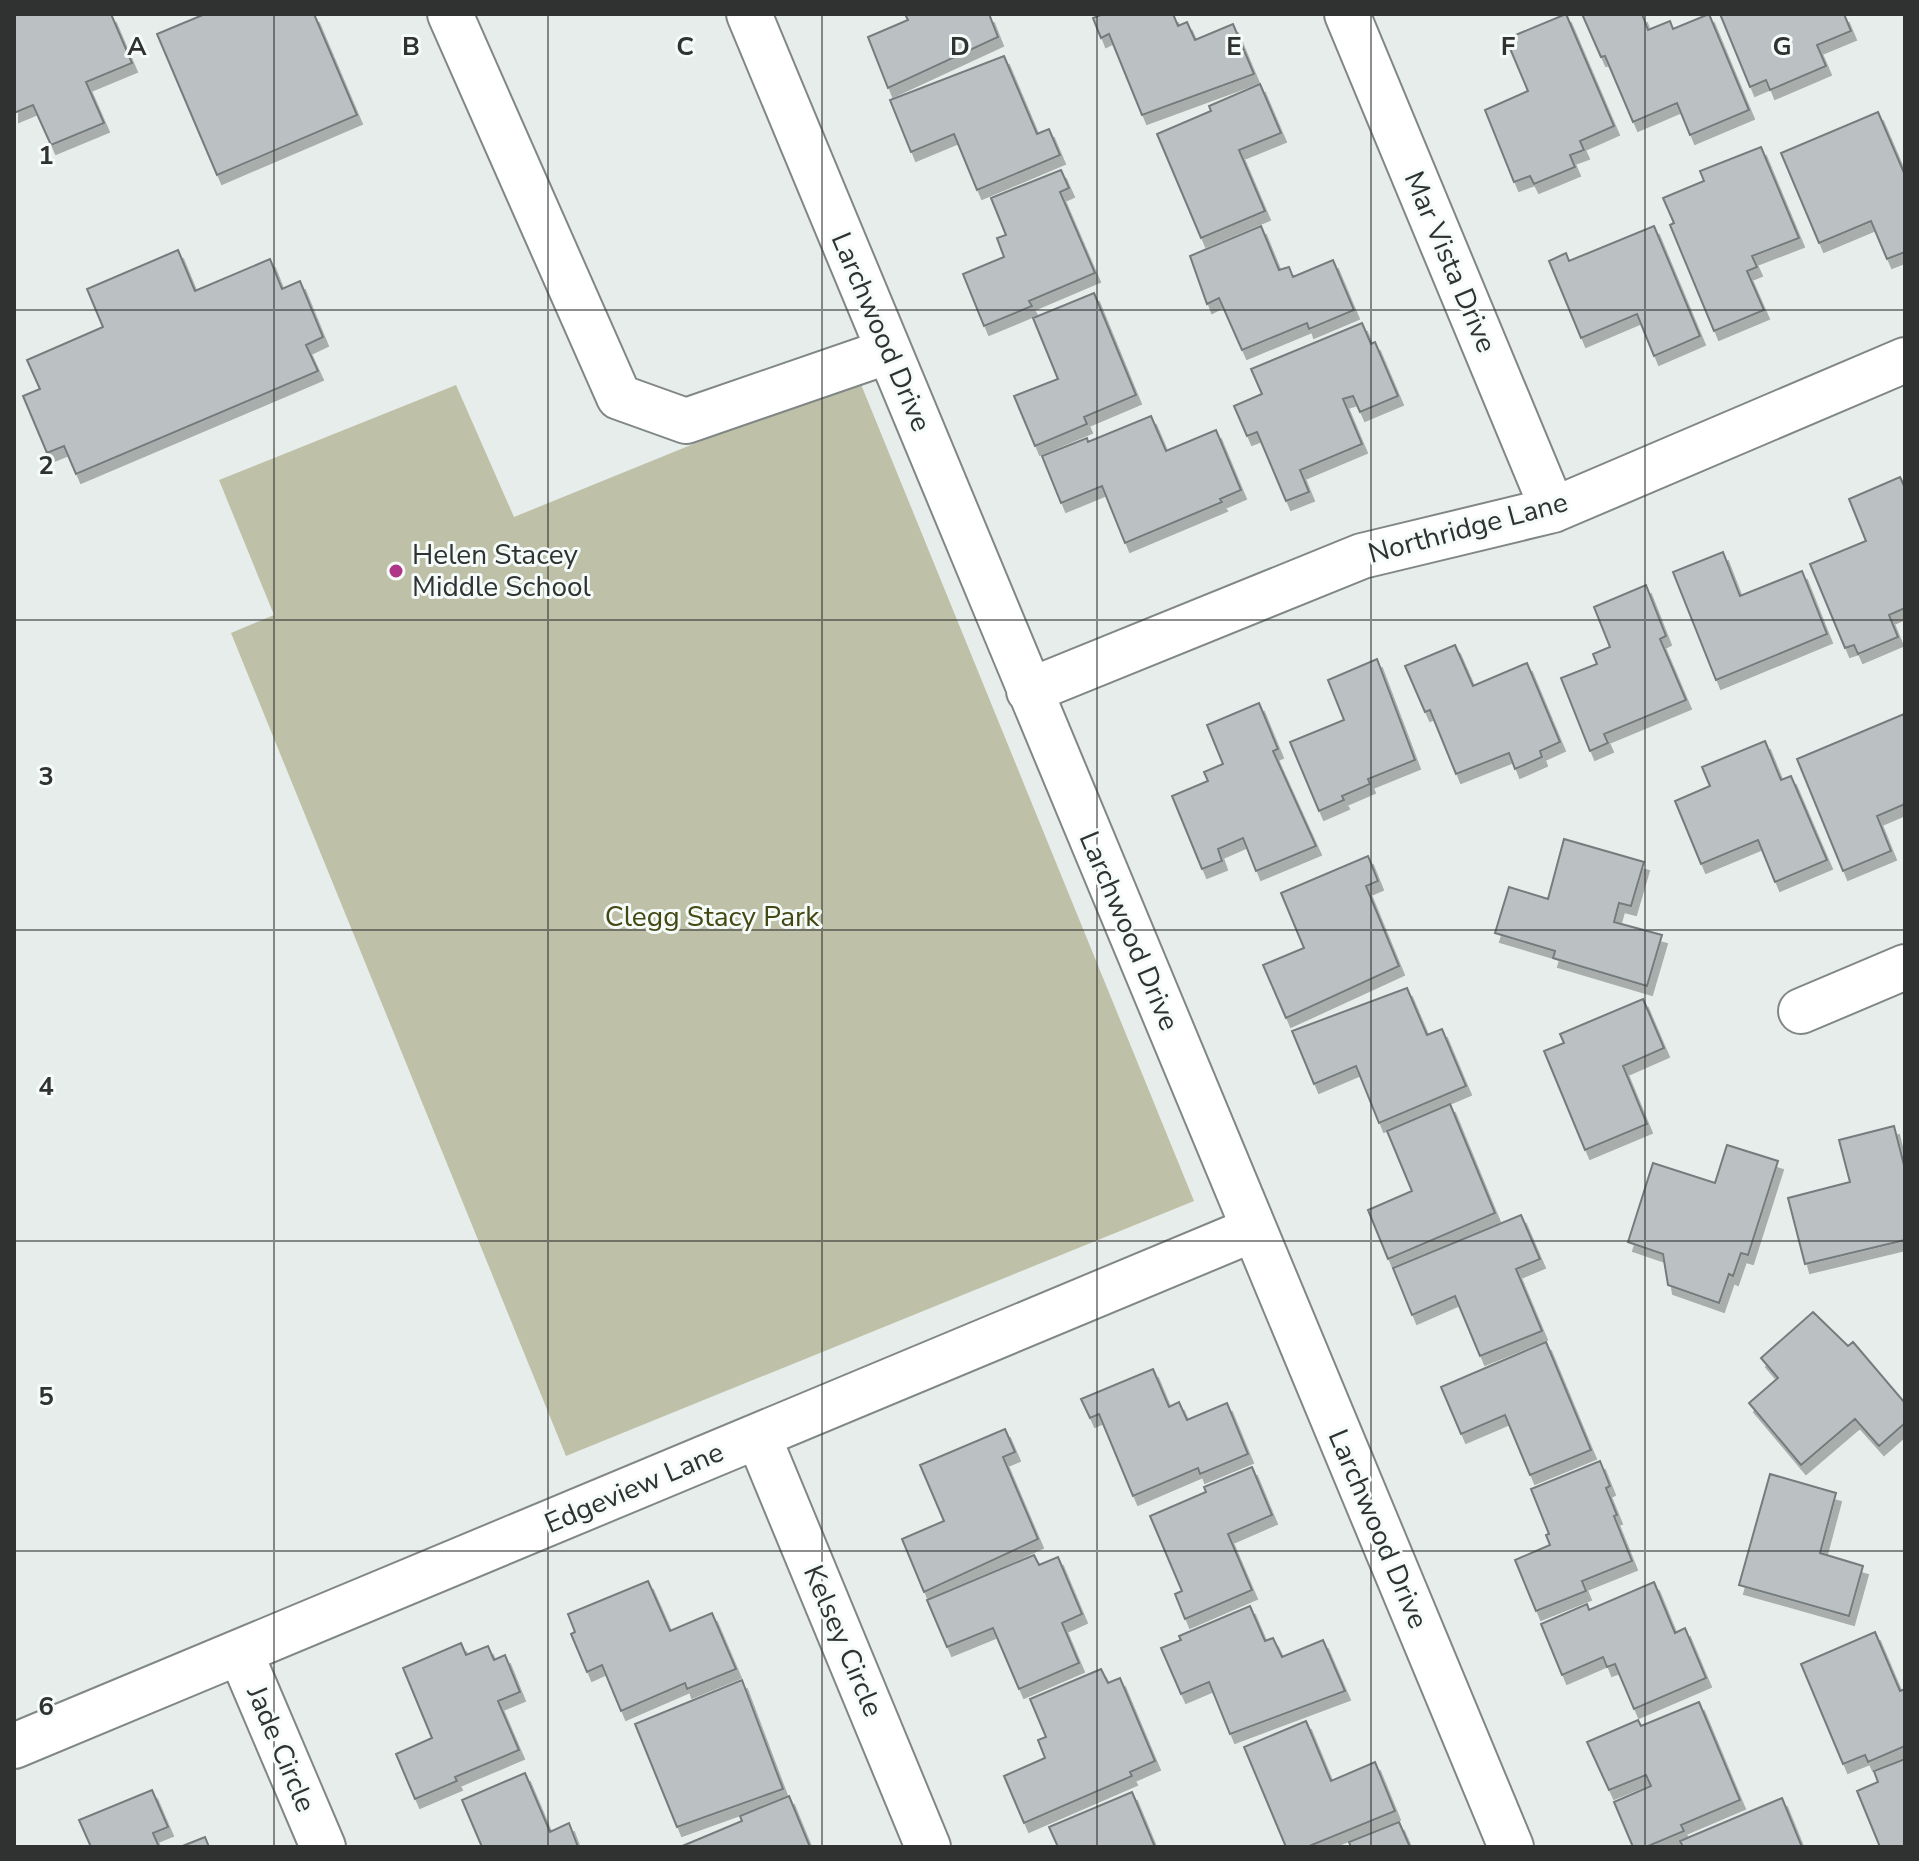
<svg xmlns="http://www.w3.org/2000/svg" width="1919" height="1861" font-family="'Nunito Sans',sans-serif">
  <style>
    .green { fill: #bec1a7 }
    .building { fill: #bbc1c3; stroke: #757b7c; stroke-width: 2; filter: url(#shadow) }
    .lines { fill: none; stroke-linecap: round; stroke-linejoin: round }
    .minor-casing { stroke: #818785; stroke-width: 48 }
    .minor { stroke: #fff; stroke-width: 44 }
    .grid { fill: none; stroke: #2f3231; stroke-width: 2; stroke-opacity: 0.55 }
    .poi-dot { fill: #b03588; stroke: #f4fbf9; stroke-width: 3 }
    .labels { text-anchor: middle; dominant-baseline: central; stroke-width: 6; stroke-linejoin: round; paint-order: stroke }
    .street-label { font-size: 28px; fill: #2f3231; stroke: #f4fbf9 }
    .poi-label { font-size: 28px; fill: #2f3231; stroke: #f4fbf9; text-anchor: start }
    .park-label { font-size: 28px; fill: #444711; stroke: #f4fbf9 }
    .grid-label { font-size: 26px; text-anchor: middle; font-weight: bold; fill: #2f3231; stroke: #f4fbf9; stroke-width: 6; stroke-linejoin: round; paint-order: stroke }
  </style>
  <defs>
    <filter id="shadow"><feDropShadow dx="5" dy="9" stdDeviation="0" flood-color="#0004"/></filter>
  </defs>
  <rect width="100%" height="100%" fill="#e6edeb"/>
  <path class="green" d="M858,377L1194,1201L566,1456L231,633L274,615L219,480L456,385L514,517Z"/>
  <path class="building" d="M14,14H111L132,63L86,82L104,123L51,145L33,105L14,113Z
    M205,14H314L357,115L217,175L157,34Z
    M905,14H989L998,37L888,88L868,37L908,20Z
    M1103,14H1173L1178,26L1187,22L1195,40L1233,24L1254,74L1142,115L1109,34L1101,38L1093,18Z
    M1566,14L1614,126L1580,141L1584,150L1570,155L1575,167L1534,184L1530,176L1514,182L1485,110L1528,91L1506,39Z
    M1582,14H1642L1648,30L1670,21L1673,29L1709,14L1749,110L1690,135L1677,103L1633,122L1605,56L1601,57Z
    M1720,14H1844L1851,31L1817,45L1826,66L1770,90L1766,80L1750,87Z
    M1004,56L1037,134L1049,129L1060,155L977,190L954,134L911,152L890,100Z
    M1260,84L1281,133L1239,150L1265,211L1201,238L1157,134L1211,111L1209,106Z
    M1878,112L1905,175V252L1887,259L1871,221L1819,243L1781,153Z
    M1761,147L1799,238L1752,256L1757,267L1747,271L1764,310L1714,331L1670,225L1674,223L1663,198L1704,181L1700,171Z
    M1061,170L1069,188L1060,192L1095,273L1029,301L1032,306L984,326L963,274L1004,257L997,238L1006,235L991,198Z
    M1261,226L1279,270L1289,267L1293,277L1333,260L1354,310L1309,329L1307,323L1242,350L1219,298L1207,304L1190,256Z
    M1654,226L1700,336L1654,356L1637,314L1581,338L1549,261L1566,253L1569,261Z
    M178,250L195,291L270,259L282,289L300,281L323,337L306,345L318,371L76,474L64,446L47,453L23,396L40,389L27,360L103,327L87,289Z
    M1094,293L1136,395L1084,417L1087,424L1035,446L1014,396L1058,379L1033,318Z
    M1362,323L1371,344L1375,342L1398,396L1360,412L1353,396L1343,399L1362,444L1300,470L1309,492L1286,501L1257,432L1247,436L1234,406L1262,394L1251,369Z
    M1151,416L1166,451L1216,430L1241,490L1220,499L1222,502L1125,543L1102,486L1061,503L1042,456L1087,438L1088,442Z
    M1900,477L1905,488V608L1889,615L1898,637L1858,654L1854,645L1845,648L1810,564L1866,541L1849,499Z
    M1723,552L1740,596L1802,571L1827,634L1716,680L1673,572Z
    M1646,585L1666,636L1660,639L1686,700L1604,734L1608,743L1590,751L1561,678L1597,664L1593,654L1610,647L1594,607Z
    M1455,645L1473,686L1527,663L1560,742L1540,751L1542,757L1515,769L1509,753L1456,774L1430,710L1425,712L1405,666Z
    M1377,659L1415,760L1368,779L1370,784L1342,796L1344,800L1319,811L1290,742L1344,720L1328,680Z
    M1259,703L1278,749L1273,751L1316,846L1256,871L1243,838L1218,849L1222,861L1202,869L1172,796L1208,781L1204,772L1223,764L1207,725Z
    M1904,714L1905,804L1877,816L1891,851L1843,871L1797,759Z
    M1765,741L1781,780L1791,776L1827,860L1775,882L1758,840L1701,864L1675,801L1710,786L1702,767Z
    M1564,839L1644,862L1631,906L1619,903L1614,922L1662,935L1647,986L1553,958L1555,951L1495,933L1509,887L1548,899Z
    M1368,856L1378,881L1366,886L1399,966L1286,1018L1263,965L1304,948L1281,893Z
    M1407,988L1427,1035L1442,1029L1466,1086L1379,1123L1356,1066L1314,1084L1292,1031Z
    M1643,999L1664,1048L1623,1066L1647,1124L1585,1150L1544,1051L1564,1043L1560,1034Z
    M1450,1104L1495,1213L1388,1259L1368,1210L1412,1191L1387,1131Z
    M1894,1126L1905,1169V1240L1805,1264L1788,1198L1850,1182L1839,1140Z
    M1727,1145L1778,1161L1748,1255L1741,1253L1733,1276L1729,1274L1719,1303L1668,1285L1663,1254L1628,1242L1653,1163L1715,1183Z
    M1521,1215L1540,1259L1516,1269L1542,1331L1480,1356L1455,1296L1412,1315L1393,1268Z
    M1813,1312L1848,1346L1853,1342L1905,1403V1423L1879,1446L1855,1419L1801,1465L1749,1403L1778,1378L1761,1358Z
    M1546,1342L1591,1450L1530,1475L1505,1415L1461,1434L1441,1387Z
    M1153,1369L1169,1407L1179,1402L1187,1420L1227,1403L1248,1454L1200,1474L1198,1468L1133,1496L1099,1414L1090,1418L1081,1399Z
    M1005,1429L1015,1452L1003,1457L1038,1539L924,1592L902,1539L944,1521L920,1465Z
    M1600,1461L1610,1486L1606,1488L1617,1515L1614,1516L1632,1561L1582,1581L1586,1591L1536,1611L1515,1560L1550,1545L1546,1535L1549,1534L1531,1489Z
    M1252,1467L1272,1515L1228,1534L1252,1590L1185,1619L1175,1594L1182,1591L1150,1516L1206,1492L1204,1487Z
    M1770,1474L1836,1493L1820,1553L1863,1566L1849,1616L1739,1585Z
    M1034,1555L1039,1565L1058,1557L1082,1614L1062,1623L1079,1663L1019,1689L993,1628L947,1647L927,1600Z
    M648,1581L670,1631L712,1613L736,1669L687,1689L685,1683L621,1711L602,1665L587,1672L571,1634L575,1632L568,1614Z
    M1654,1582L1675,1633L1685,1628L1706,1678L1634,1709L1615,1664L1607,1667L1603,1657L1562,1675L1541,1624L1587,1604L1589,1610Z
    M1250,1606L1265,1641L1273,1638L1282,1657L1323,1640L1345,1691L1230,1734L1209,1682L1181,1694L1161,1648L1181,1640L1179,1636Z
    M1875,1632L1900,1691L1905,1689V1746L1868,1762L1865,1755L1843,1764L1801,1664Z
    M461,1643L466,1655L488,1646L494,1660L505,1655L520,1692L498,1701L519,1750L455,1777L457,1781L415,1799L396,1754L432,1738L403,1668Z
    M1101,1669L1108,1683L1120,1678L1155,1761L1130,1772L1132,1776L1024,1823L1004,1776L1045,1758L1038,1740L1046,1737L1030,1699Z
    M742,1680L783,1789L677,1827L635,1724Z
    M1699,1702L1740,1800L1681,1825L1684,1831L1646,1847H1633L1614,1802L1651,1786L1646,1775L1609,1790L1587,1742L1638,1720L1641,1726Z
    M1306,1721L1331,1781L1375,1762L1395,1811L1307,1847H1286L1244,1747Z
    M1905,1759V1847H1880L1857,1791L1878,1782L1874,1771Z
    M525,1773L550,1832L569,1823L578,1847H482L462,1800Z
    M152,1790L168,1827L153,1833L159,1847H91L79,1820Z
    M1132,1792L1155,1847H1058L1049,1827Z
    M789,1796L810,1847H680L742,1821L740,1816Z
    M1782,1798L1802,1847H1683L1680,1841Z
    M1399,1822L1410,1847H1351L1349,1842Z
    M205,1837L209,1847H180Z"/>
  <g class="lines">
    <defs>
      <path id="minor" d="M450,14L619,397L686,421L889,351
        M749,14L1511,1847
        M1347,14L1553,510
        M1029,691L1362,556L1553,510L1905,360
        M1801,1011L1905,967
        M758,1436L928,1847
        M240,1652L323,1847
        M14,1746L1254,1229"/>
    </defs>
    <use href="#minor" class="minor-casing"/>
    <use href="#minor" class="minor"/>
  </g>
  <path class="grid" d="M274,14V1847M548,14V1847M822,14V1847M1097,14V1847M1371,14V1847M1645,14V1847M14,310H1905M14,620H1905M14,930H1905M14,1241H1905M14,1551H1905"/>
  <circle class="poi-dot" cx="396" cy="571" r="8"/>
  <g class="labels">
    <g class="street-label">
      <text transform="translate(1450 262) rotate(67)">Mar Vista Drive</text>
      <text transform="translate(881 332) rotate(67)">Larchwood Drive</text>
      <text transform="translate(1468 528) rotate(-15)">Northridge Lane</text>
      <text transform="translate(1129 931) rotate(67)">Larchwood Drive</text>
      <text transform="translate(634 1488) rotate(-23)">Edgeview Lane</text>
      <text transform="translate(1378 1529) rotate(67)">Larchwood Drive</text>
      <text transform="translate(843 1641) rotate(67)">Kelsey Circle</text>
      <text transform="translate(281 1749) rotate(67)">Jade Circle</text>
    </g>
    <g class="poi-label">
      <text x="412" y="555">Helen Stacey<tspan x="412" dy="32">Middle School</tspan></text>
    </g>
    <g class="park-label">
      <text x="712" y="917">Clegg Stacy Park</text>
    </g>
  </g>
  <g class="grid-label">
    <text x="137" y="55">A</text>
    <text x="411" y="55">B</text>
    <text x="685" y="55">C</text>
    <text x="960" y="55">D</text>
    <text x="1234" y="55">E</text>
    <text x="1508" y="55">F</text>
    <text x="1782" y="55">G</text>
    <text x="46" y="164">1</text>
    <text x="46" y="474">2</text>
    <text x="46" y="785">3</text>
    <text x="46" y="1095">4</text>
    <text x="46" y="1405">5</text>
    <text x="46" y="1715">6</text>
  </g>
  <rect width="1919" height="1861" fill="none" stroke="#2f3231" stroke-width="32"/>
</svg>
